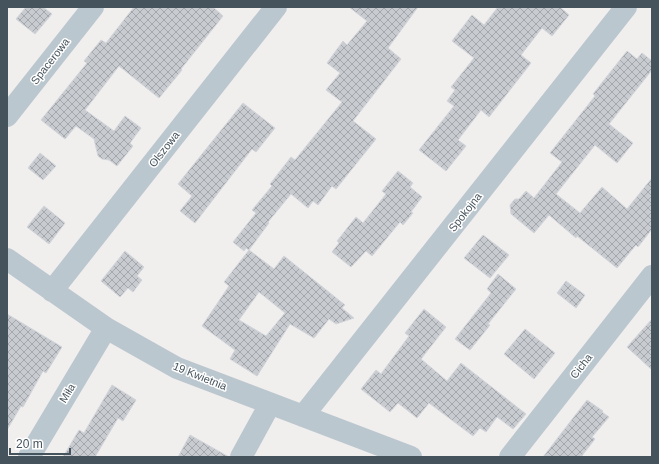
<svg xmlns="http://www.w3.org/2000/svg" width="659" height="464" font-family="Arial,sans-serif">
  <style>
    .building { fill: url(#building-cross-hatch); stroke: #d2d5da; fill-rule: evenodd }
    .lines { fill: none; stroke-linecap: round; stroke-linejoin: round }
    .minor { stroke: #bbc7ce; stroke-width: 22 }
    .labels { text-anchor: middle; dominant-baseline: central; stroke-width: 3; stroke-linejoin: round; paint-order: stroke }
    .street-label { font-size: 11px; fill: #45535c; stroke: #fff }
  </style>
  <defs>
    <pattern id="building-cross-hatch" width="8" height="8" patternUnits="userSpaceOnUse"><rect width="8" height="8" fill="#c8ccd1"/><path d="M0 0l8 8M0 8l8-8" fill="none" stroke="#a4a8ad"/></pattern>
  </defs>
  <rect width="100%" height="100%" fill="#f1eeee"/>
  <path class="building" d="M26,7H43L52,14L35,34L16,19Z
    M134,7H213L223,16L181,69L182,70L159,98L119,66L85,110L114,131L125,116L141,128L130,143L133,146L117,166L109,160L102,159L98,156L94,139L76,126L65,139L41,120L87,63L84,61L101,40L106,43Z
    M349,7H418L388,48L401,59L353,121L376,139L336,189L332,186L318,205L313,201L308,208L291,194L268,222L269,223L249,250L246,248L244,251L233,242L256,213L252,210L272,186L270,184L291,157L295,160L342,102L326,90L340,73L327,63L343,41L347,45L367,21Z
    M498,7H560L569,15L552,36L542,28L521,55L531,63L489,117L481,110L458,140L466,146L446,171L419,150L454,106L447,101L455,90L451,87L474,58L452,41L472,15L484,25Z
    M627,51L637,59L642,53L652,61V70L609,124L633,143L617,163L595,145L556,194L580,213L602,187L627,209L652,178V229L638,247L636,245L617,268L577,236L576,238L549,215L534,233L511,214L510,205L515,199H519L526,191L534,198L562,162L550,153L595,96L593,94Z
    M243,103L275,128L256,152L252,149L195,223L180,211L192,196L178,184Z
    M40,153L56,166L43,180L28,168Z
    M398,171L413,183L410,187L422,197L411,212L413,213L403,225L400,222L372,256L366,251L351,267L332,252L339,243L337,241L356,217L363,223L386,194L382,191Z
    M44,206L65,223L49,244L27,227Z
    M483,235L509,255L490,278L464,258Z
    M249,250L274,269L284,256L345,305L342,308L354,318L336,324L329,319L314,338L290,324L257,376L230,359L235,350L202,326L229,286L224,282ZM259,292L285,313L266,336L239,320Z
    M125,251L144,267L137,276L142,280L133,292L128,288L120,297L101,281Z
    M498,274L516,289L488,324L490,325L470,350L455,339L491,293L487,289Z
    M566,281L585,295L576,308L557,293Z
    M424,309L446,327L421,359L447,381L461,363L526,414L513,429L497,417L486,432L480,428L473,436L429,403L417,418L398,403L390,412L361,389L376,370L381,374L409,336L405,333Z
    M7,314L62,347L46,373L43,371L23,407L21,406L7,430Z
    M652,319V370L627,347Z
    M525,329L555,353L534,379L504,354Z
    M112,385L136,400L123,421L118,418L95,457H63L79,430L84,433Z
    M587,400L603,411L602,412L609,417L592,437L595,439L581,457H543Z
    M190,435L229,457H178Z"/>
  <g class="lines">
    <path class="minor" d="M7,116L93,7
      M7,259L106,328L177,368L411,457
      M52,291L276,7
      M303,416L626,7
      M29,457L106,328
      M241,457L270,404
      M510,457L652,276"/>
  </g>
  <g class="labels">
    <g class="street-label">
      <text transform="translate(50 61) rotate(-52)">Spacerowa</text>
      <text transform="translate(164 149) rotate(-52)">Olszowa</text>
      <text transform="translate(465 212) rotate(-52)">Spokojna</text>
      <text transform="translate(581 366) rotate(-52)">Cicha</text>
      <text transform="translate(200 376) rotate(22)">19 Kwietnia</text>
      <text transform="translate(67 393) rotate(-59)">Miła</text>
    </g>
  </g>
  <rect width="659" height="464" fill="none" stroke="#45535c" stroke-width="16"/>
  <path d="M10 448v6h60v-6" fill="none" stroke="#45535c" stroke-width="2"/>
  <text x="16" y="448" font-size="12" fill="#45535c" stroke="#ffffff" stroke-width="3" paint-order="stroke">20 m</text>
</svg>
